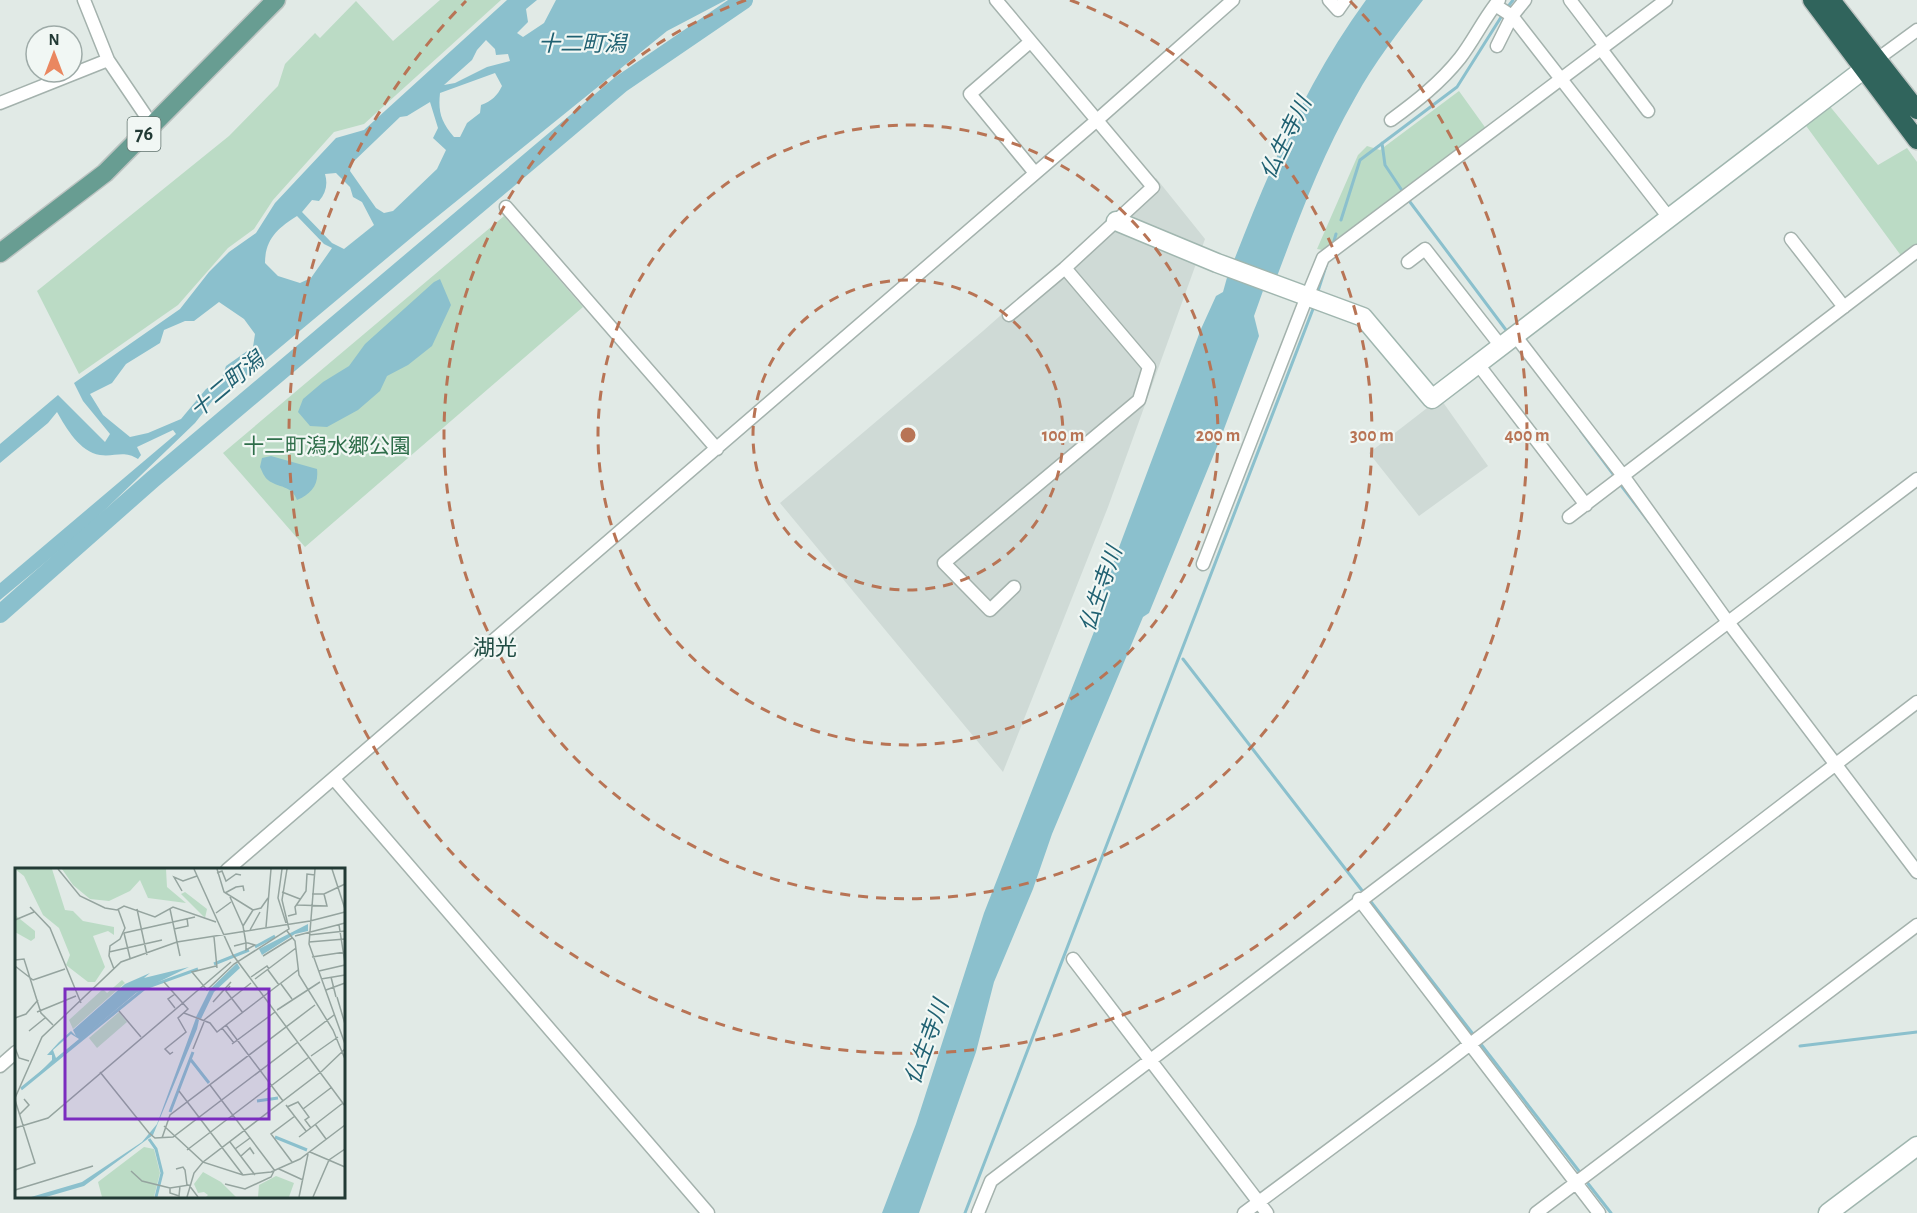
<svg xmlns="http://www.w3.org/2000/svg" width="1917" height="1213" font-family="'Alegreya Sans','Noto Sans JP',sans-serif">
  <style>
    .built { fill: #cfdad6 }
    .green { fill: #bbdbc5 }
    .water { fill: #8bc0cd; fill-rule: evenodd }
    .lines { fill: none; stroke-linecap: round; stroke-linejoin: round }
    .stream { stroke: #8bc0cd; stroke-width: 3 }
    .river { stroke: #8bc0cd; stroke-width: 18 }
    .street-casing { stroke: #a4b2ad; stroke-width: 15 }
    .secondary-casing { stroke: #a0b6af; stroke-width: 21 }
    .primary-casing { stroke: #bdc4c2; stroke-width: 21 }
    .highway-casing { stroke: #bdc4c2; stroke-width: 21 }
    .street { stroke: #fff; stroke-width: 12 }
    .secondary { stroke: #fff; stroke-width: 18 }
    .primary { stroke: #689d92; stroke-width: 18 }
    .highway { stroke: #30645c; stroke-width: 18 }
    .ring { fill: none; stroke: #b87455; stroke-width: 3; stroke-dasharray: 10 8 }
    .labels { text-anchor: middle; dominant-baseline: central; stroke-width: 4.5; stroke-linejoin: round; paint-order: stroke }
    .shield { fill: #f1f7f4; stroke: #60736e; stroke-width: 1.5 }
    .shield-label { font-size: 20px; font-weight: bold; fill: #223a35 }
    .park-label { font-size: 21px; fill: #2f6e4a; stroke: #f1f7f4 }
    .water-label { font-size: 22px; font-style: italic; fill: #206172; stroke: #f1f7f4 }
    .neighbourhood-label { font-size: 22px; fill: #1f4b42; stroke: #f1f7f4 }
    .inset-river { fill: none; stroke: #8bc0cd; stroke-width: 3 }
    .inset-road { fill: none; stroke: #95a49f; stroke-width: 1.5 }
    .view { fill: #7b2cbf; fill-opacity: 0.15; stroke: #7b2cbf; stroke-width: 3 }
    .inset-edge { fill: none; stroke: #223a35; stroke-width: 3 }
    .centre { fill: #b87455; stroke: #f1f7f4; stroke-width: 3 }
    .ring-label { font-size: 18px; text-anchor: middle; font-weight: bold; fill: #b87455; stroke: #f1f7f4; stroke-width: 4.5; stroke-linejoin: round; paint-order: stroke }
  </style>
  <rect width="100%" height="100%" fill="#e1eae6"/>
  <path class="built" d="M1156,178L1205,239L1108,507L1003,772L780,503L983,331Z
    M1440,398L1488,466L1419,516L1369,453Z"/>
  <path class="green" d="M440,0H501L364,124L334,132L273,200L254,229L228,248L178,305L79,374L37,291L229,136L278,86L285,64L315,33L320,38L356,1L393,41Z
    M1459,91L1487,130L1328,251L1317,249L1358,155L1367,146L1380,150Z
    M1828,104L1878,165L1907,148L1917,162V244L1902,257L1804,123Z
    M504,216L583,307L305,547L223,453Z"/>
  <path class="water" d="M507,0H537L526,9L528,22L517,33L523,37L544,23L556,0H726L667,31L417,233L235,385L213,400L195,423L83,531L0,600V583L176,434L173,430L137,447L141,455L138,459C124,450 115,457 100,455C80,452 66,428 57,412L48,423L0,463V444L58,395L105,442L110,434L83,401L74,383L180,309L209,272L229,252L256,233L275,203L336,138L364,130ZM486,40L495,49L496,55L508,54L510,61L487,67L455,83L444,85L472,60L477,50ZM495,73L502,86C497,96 492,101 481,105L480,113L467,123L460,137H454C441,122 438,112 440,93ZM430,102L438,128L433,138L446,150L437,169L393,211L384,213L376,208L350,171L352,163L400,117L407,116ZM336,173L350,187L353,197L362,202L374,225L344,249L332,243L302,212L312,200L319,201C326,193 328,184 325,174ZM297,216L324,244L332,248L311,278L300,283L278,276L265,263C265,239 278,228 297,216ZM219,302L244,319L255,334L253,347L226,366L222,378L206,389L181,419L148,433L130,437L103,415L90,394L112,383L126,364L160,343L164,330L185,321H194Z
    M1366,0H1423C1399,31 1374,63 1355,98C1322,155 1299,218 1276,279L1233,263C1269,170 1307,81 1366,0Z
    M1228,274L1264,288L1254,316L1259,336L1221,437L1149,613L1143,617L1052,834L1033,889L994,982L976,1052L919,1213H882L916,1124L984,913L1106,601L1103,590L1201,329L1216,296L1223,292Z
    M440,279L451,305L432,346L408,365L387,376L380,391L358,410L327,427L310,426L298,412L303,399L323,382L349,366L365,344L434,282Z
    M271,456L317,469C319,485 311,494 297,500C292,485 278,488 268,480C264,477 262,471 260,467L262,458Z"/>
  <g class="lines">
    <path class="stream" d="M1507,8L1513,0
      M1382,143L1385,165L1403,192
      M1407,198L1509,334
      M1341,220L1360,160L1457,87L1503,14
      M1334,241L1336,234
      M1318,291L1326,266
      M1581,431L1616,478
      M1620,484L1649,522
      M1183,659L1364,893
      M1368,898L1476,1038
      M1480,1043L1582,1175
      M1800,1046L1917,1032
      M1586,1181L1611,1213
      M965,1213L1313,309"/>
    <path class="river" d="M0,614L153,479L621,84L744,0"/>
    <defs>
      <path id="street" d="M84,0L108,60L152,125
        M996,0L1153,187L1065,268L1149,367L1139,400L944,563L990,610L1014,587
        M1329,0L1338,10L1345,0
        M1525,0L1512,16L1670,219
        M1570,0L1605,46
        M1495,5L1512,16L1497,46
        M1030,42L970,94L1035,173
        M1601,49L1648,111
        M1876,60L1917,30
        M0,103L108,60
        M1391,120C1417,101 1440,83 1460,58C1474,40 1484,18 1499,0
        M506,207L717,449
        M1791,239L1844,307
        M1408,262L1425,249L1500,345
        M1309,292L1323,258L1666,0
        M1009,315L1065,268
        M1514,334L1624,477L1728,622L1917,872
        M1477,363L1586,505
        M1569,517L1917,251
        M1203,564L1304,304
        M334,779L708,1213
        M227,870L1096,121L1233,0
        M1359,899L1599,1213
        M1073,959L1267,1213
        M0,1066L16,1052
        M978,1213L991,1181L1917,479
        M1244,1213L1439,1068L1917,702
        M1536,1213L1917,925"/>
      <path id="secondary" d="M1116,221L1217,263L1363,317L1432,399L1876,60
        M1828,1213L1917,1146"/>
      <path id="primary" d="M0,253L105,173L276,0"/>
      <path id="highway" d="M1812,0L1917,140
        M1831,0L1917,110"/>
    </defs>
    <use href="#street" class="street-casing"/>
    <use href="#secondary" class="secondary-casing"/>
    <use href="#primary" class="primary-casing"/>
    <use href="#highway" class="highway-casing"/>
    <use href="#street" class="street"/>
    <use href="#secondary" class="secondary"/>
    <use href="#primary" class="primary"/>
    <use href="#highway" class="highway"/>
  </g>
  <g class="ring">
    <circle cx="908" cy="435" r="155"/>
    <circle cx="908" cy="435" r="310"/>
    <path d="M1070 0A464 464 0 1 1 746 0"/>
    <path d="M1350 1A619 619 0 1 1 466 1"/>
  </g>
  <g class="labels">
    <rect class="shield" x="127.5" y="117" width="33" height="34" rx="4.5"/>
    <g class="shield-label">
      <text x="144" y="134">76</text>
    </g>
    <g class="park-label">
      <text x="327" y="446">十二町潟水郷公園</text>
    </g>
    <g class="water-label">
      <text x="582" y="44">十二町潟</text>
      <text transform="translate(1286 138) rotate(-64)">仏生寺川</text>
      <text transform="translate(227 385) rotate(-40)">十二町潟</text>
      <text transform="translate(1101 589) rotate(-71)">仏生寺川</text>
      <text transform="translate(927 1042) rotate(-70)">仏生寺川</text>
    </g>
    <g class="neighbourhood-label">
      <text x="495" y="648">湖光</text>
    </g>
  </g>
  <g transform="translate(15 868)">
    <rect width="330" height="330" fill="#e1eae6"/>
    <path d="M0,1H37L50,42L58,43L68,53L99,59V67L93,63L78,68L90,99L80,114H73L51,97L55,87L44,60L28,47L9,8ZM47,1H151L152,19L171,35L133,30L125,12L115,23L94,33L75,31L58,17ZM170,24L192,41L190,50L166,26ZM0,47L20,63V70L16,73L0,64ZM107,112L110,115L58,161L54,152L88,121L92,125ZM104,144L112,154L82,180L74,170ZM129,279L139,281L145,305L139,329H87L83,314ZM188,304L206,314L221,329H191L193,327L189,324L183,325L179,316ZM261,308L279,315L274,329H243L244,317Z" fill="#bbdbc5"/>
    <path d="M293,56V63L280,66L247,87L244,81ZM222,95L225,100L199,124L186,151L181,149L195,121ZM174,99L121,125L16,213L37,192V187H32L44,174L56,163L61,168L58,162L110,116L135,105L129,110ZM56,166L64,171L41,190L38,182ZM181,150L184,152L182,161L138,267L69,318L31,329H16L67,314L127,274L142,256Z" fill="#8bc0cd" fill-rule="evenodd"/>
    <path class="inset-river" d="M240,79L260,68M199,96L234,82M176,192L194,215M6,221L130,120L183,101M242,233L263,230M155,244L178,184M260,269L292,282M134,271L141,281L147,305L141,329"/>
    <path class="inset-road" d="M43,1L65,28L90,40L102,42L109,38L140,49L158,39L201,54M179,1L218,87L330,238M202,1L209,24L238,42M267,1L263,30L271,55M300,1L294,76L330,176M317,1L330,41M202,5L207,3L211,13L221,6L226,7M167,23L159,9L168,13L182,8M267,24L285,31M210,25L221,19L228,18L229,23M297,26H309L330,16M215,29L228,58L231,75L219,78M282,37L312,38L309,26M15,39L35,60L66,135M122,41L132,87M155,41L165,88M201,45L216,34M273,48L281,46L280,39L291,23L292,6L300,7M0,52L19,44M295,53L330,44M324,57L330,95M228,58L238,42L246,40L253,30M251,59L256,1M159,61L173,58L172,50M235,62L245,44M272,63L280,73L284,107L318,162L330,191M109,65L180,49M109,65L115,90M294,67L330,63M280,68L330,55M199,69L202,100M294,74L330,71M231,75H233L240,77L231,82ZM94,84L147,72M248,88L277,70M297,89L330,84M0,92L9,91L26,145L38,157M0,98L18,112M201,98L177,104L192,122L219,96L274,61L267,32L272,1M99,101L94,88L95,78L105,71L110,60L103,41M253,102L264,117M304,103L330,97M236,109L252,98L254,101M316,109L321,129M240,111L281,80M306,111L330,107M18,112L50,101M149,114L173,141L163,150L171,164L150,181L155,186L158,184M266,116L277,131M215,118L211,123L228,145M311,122L330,115M160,126L153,131L160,140M322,129L330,156M198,134L216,114M262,142L305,114M104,143L126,169M22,144L61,128M169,145L195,155L202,164L283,102M0,150L11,146L23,132M189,152L236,115M211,157L268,233M207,160L219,175M14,163L30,150M285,173L319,147M217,176L260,144M0,180L4,190L14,193M178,181L189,154M296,188L323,169M85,204L134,265L140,270L158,269L283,174M195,217L260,303M164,223L228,307M0,230L27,169L106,94L162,74L295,53M0,232L20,295L0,302M271,237L291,263M272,239L283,234L294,249L290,252L296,260M288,241L317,219M5,246L14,237L9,231M300,256L311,271M149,258L188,294L307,203L330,181M0,260L33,250L216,94M284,269L328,235M147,270L155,247L300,137M215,274L240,307M220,281L235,270M172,282L294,189M295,284L330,299M226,288L235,280L239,286M277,294L256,266L280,248M161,301L168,299L170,302L172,317M264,301L288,312M116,303L127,313L155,320L174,317L183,329M210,316L230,321L256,309L259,303M155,320V325L164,328L165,318M0,322L78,298M172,329L179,305L188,294L228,307L256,304L285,291L330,257M284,329L293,286M298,329L314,292L330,281"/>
    <path class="view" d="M50,121H254V251H50Z"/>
    <rect width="330" height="330" class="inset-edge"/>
  </g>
  <circle cx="908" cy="435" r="9" class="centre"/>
  <g class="ring-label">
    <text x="1063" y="441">100 m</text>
    <text x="1218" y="441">200 m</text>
    <text x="1372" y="441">300 m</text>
    <text x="1527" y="441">400 m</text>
  </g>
  <g transform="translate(54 54)"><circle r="28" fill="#f1f7f4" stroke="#9eaba8" stroke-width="1.5"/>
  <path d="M0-4.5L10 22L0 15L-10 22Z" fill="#ea8760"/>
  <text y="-9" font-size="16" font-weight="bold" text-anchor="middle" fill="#223a35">N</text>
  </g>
</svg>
